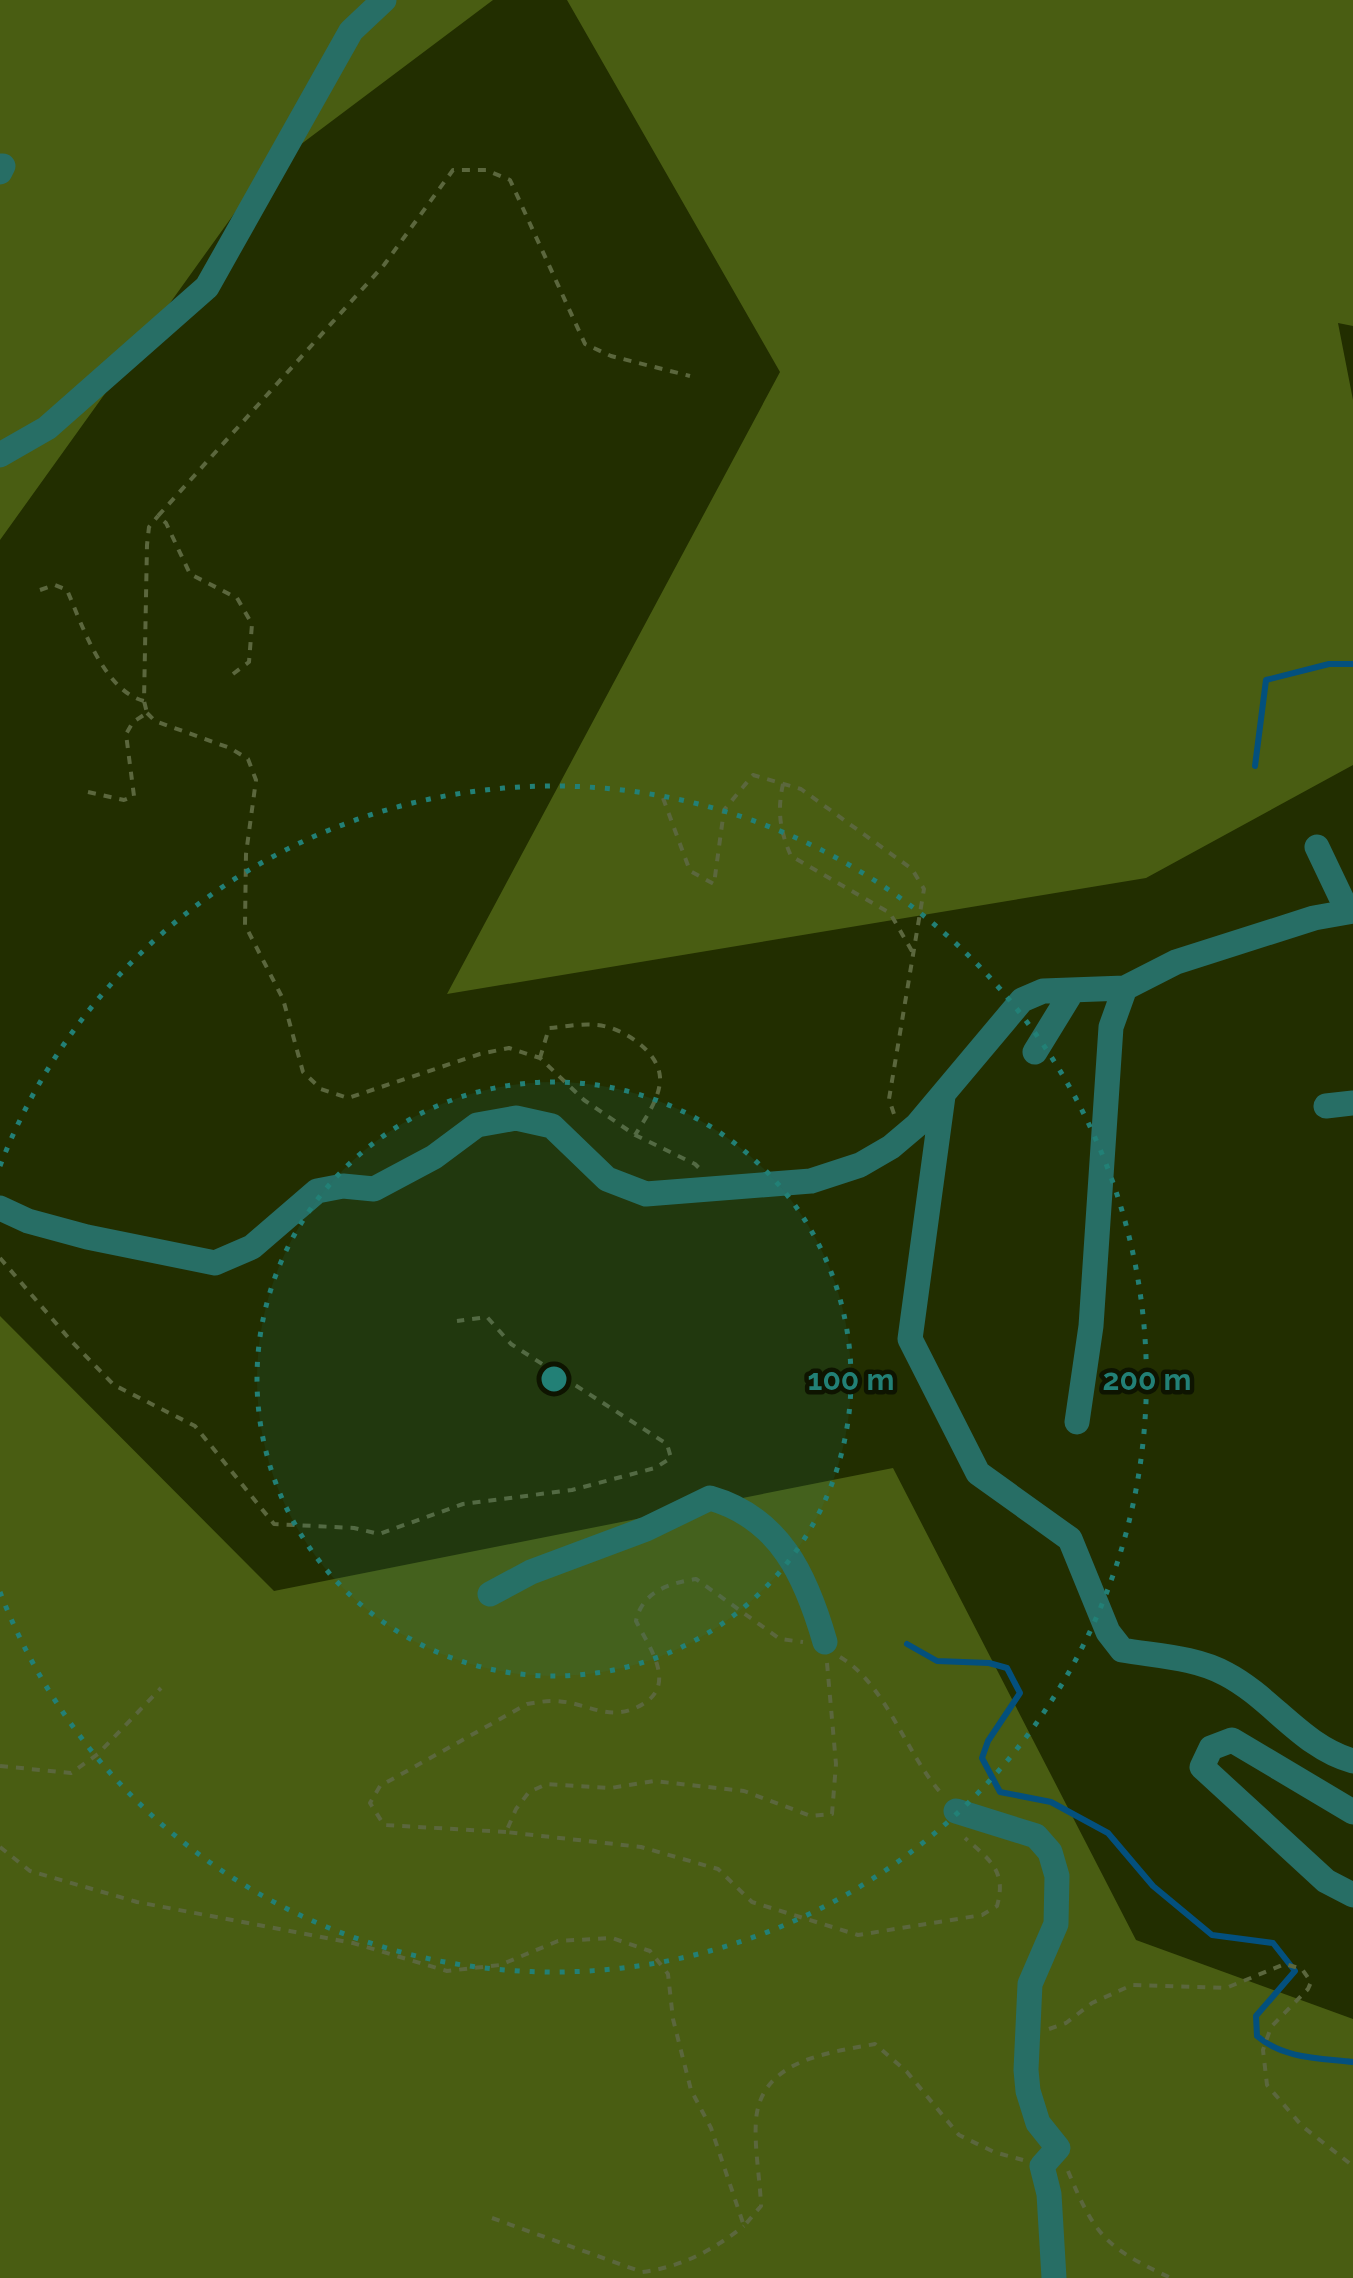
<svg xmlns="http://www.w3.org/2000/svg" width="1353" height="2278" font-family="Raleway,sans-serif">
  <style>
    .forest { fill: #495d12 }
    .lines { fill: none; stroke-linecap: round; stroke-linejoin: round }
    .stream { stroke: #03507e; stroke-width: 6 }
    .path { stroke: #5b673d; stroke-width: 4; stroke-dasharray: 8 8; stroke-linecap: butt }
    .minor { stroke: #276e65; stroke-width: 25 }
    .ring { fill: none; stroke: #228076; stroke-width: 5; stroke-dasharray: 5 10 }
    .centre { fill: #228076; stroke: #0e1400; stroke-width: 5 }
    .ring-label { font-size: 30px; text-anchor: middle; font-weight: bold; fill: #228076; stroke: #0e1400; stroke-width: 9; stroke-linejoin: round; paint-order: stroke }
  </style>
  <rect width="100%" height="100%" fill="#222e00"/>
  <path class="forest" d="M0,0H493L264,172L0,540Z
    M567,0H1353V326L1338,323L1353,400V765L1146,878L447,994L780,372Z
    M0,1316L274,1591L893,1468L1136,1940L1353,2019V2278H0Z"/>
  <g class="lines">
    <path class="stream" d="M1255,766L1266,680L1329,664H1353
      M907,1644L937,1661L989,1663L1007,1668L1020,1693L988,1741L982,1758L1000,1792L1051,1802L1108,1833L1153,1886L1212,1935L1273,1943L1295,1971L1256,2016L1257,2036C1284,2059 1319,2058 1353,2062"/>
    <path class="path" d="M40,590L55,585L67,590C82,625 104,691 144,701L147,545L149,527L158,516
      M233,674L249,662L252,624L237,598L190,574L166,523L158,516L384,265L453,170H486L510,180L585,344L611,356L690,376
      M147,713L155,721L230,748L248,759L256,780L246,854L245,925L283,999L303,1072L321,1089L348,1098L480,1054L509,1048L540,1058L584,1100L635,1135L695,1164L700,1169
      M783,784C777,811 780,831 791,856L890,913L913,953
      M88,792L124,800L134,796L126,734L133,722L147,713L144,701
      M663,798L690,871L714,884L724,810L753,775L801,789L912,869L924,889L889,1099L894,1114
      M540,1058L549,1028C564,1027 582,1023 597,1025C621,1027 658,1050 660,1077C661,1097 645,1119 635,1135
      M0,1258L72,1342L114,1385L195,1426L274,1524L354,1528L379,1534L463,1504L572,1490L655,1468L671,1458L667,1444L511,1344L487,1317L457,1321
      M840,1657C886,1684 906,1754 941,1793
      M827,1663L836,1764L832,1814L811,1816L744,1791L654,1781L611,1788L547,1784L529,1792L516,1809L506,1832L641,1847L718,1869L752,1902L858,1935L982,1915L997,1906C1007,1871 990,1860 965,1838
      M0,1766L71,1773L98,1754L161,1688
      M506,1832L384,1825L370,1803L380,1786L527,1704C535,1703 543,1701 551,1701C586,1700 608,1725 643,1704C677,1684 649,1647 636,1621C642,1592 669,1583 696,1579L780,1639L803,1642
      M0,1847L30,1871L137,1902L353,1943L447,1971L500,1965L558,1941L612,1938L650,1951L668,1974L673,2019L691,2090L711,2128L744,2226L761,2206C760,2178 754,2147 756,2120C761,2060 827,2053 875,2044L907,2072L959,2135L994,2152L1023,2160
      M1049,2029L1066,2023L1092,2003L1132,1985L1226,1988L1285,1964L1302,1969L1311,1982L1308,1989L1271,2027L1263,2050L1267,2085L1302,2126L1353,2166
      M1068,2171C1095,2236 1106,2248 1171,2278
      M492,2218L642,2272C682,2267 713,2250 744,2226"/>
    <path class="minor" d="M0,166H3L0,172
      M0,455L47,428L207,287L351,31L384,0
      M1317,847L1347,910
      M1035,1052L1073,990
      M943,1096L910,1339L978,1473L1070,1539L1108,1632L1122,1650C1156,1656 1195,1657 1226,1674C1272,1698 1302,1747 1353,1761
      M1326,1106L1353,1103
      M0,1208L28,1221L87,1237L215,1263L252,1247L317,1191L343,1186L374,1189L434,1157L477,1125L516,1118L552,1126L607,1179L646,1194L811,1181L860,1165L891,1147L917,1125L1022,1000L1043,991L1125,988L1176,962L1314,918L1353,911
      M1077,1422L1091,1326L1111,1027L1125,988
      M490,1594L531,1572L646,1529L710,1498C780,1518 806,1576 825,1642
      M956,1811L1036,1836L1050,1852L1057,1876L1056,1924L1030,1984L1026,2070L1028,2091L1038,2123L1058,2148L1042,2166L1049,2194L1054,2278
      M1353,1812L1232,1740L1211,1748L1202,1767L1326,1881L1353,1895"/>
  </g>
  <circle cx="554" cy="1379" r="297" fill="#228076" fill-opacity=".12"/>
  <g class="ring">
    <circle cx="554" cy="1379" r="297"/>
    <path d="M0 1166A593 593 0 1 1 0 1592"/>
  </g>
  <circle cx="554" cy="1379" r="15" class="centre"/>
  <g class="ring-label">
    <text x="851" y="1390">100 m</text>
    <text x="1147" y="1390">200 m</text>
  </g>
</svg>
